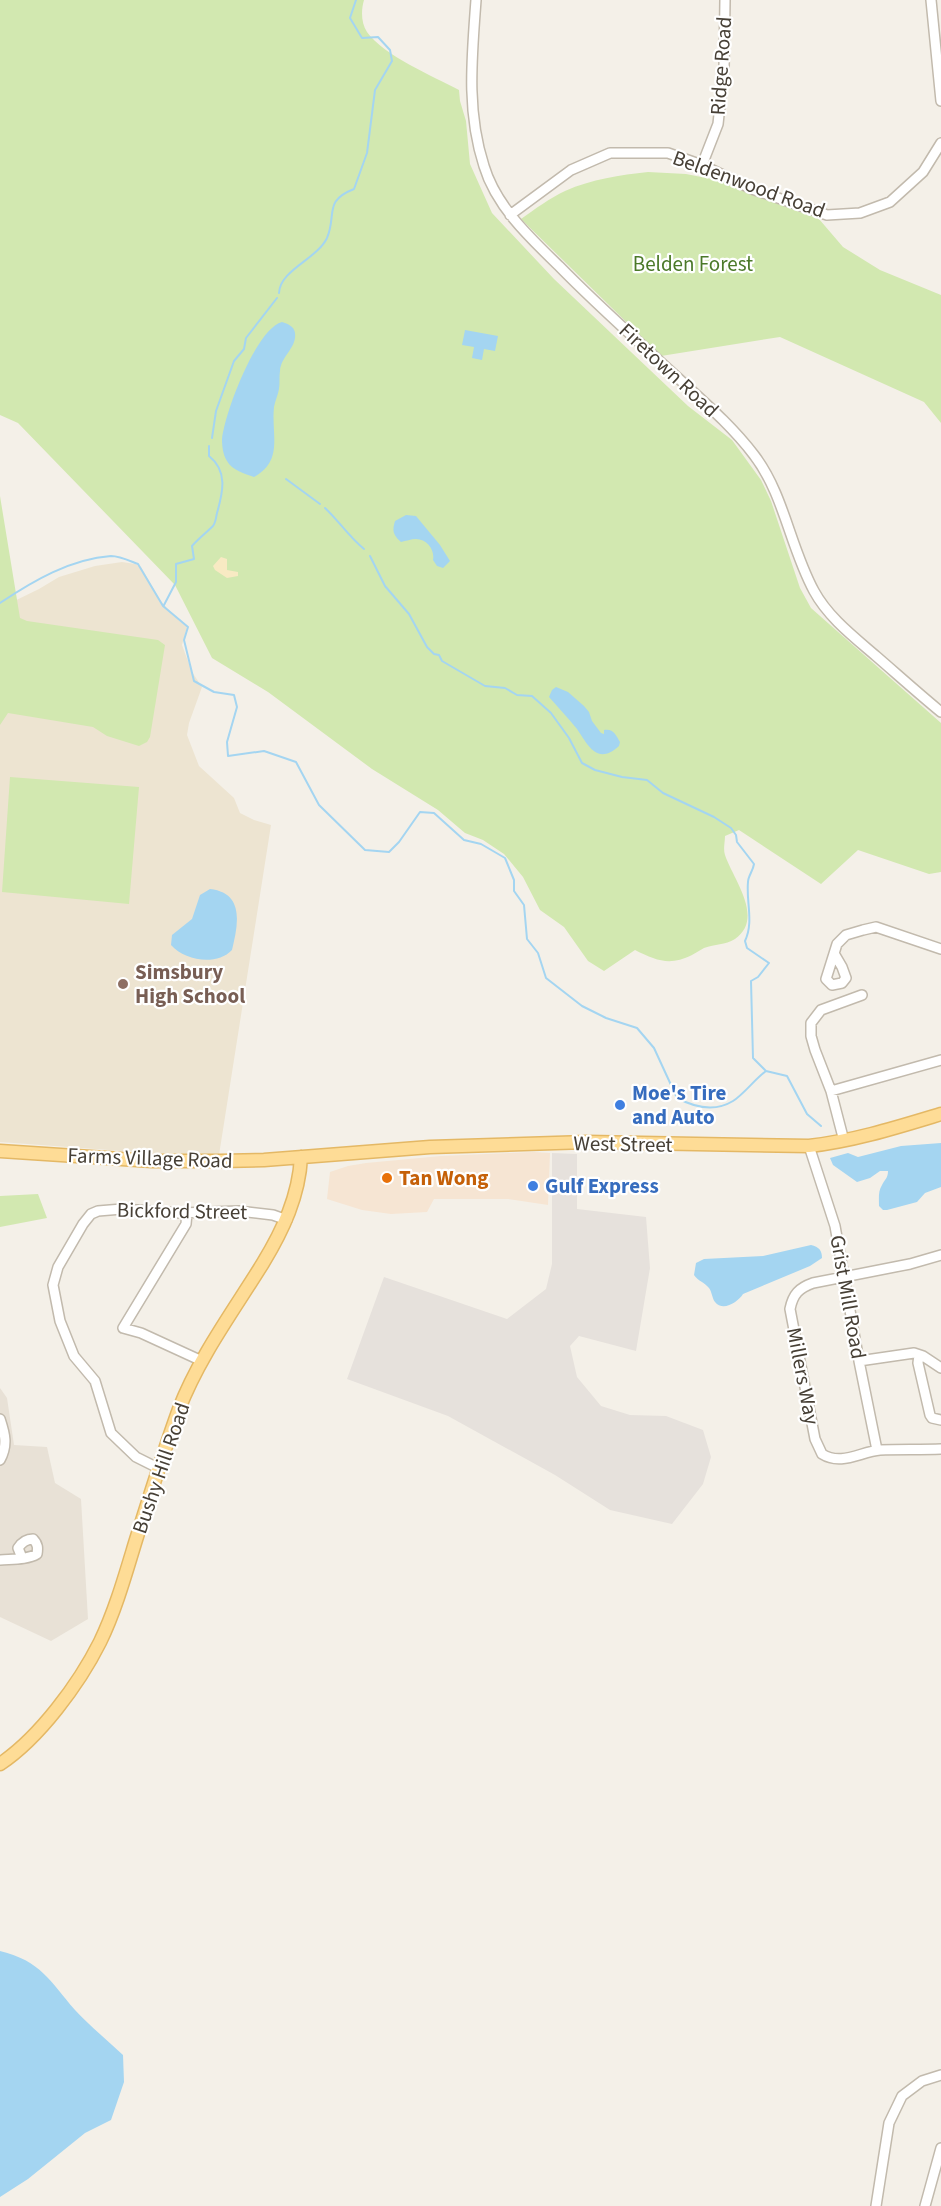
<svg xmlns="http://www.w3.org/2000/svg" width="941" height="2206" font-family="'Source Sans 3',sans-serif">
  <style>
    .residential { fill: #e8e1d6 }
    .commercial { fill: #f6e5d3 }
    .industrial { fill: #e6e1dc }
    .education { fill: #ede4d1 }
    .green { fill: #d2e8b0 }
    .sand { fill: #f8eac3 }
    .water { fill: #a4d5f1 }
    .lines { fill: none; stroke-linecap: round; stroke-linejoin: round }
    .stream { stroke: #a4d5f1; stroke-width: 2 }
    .minor-casing { stroke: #c2baad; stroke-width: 12 }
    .major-casing { stroke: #e4b865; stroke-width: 15 }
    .minor { stroke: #fff; stroke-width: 9 }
    .major { stroke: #fedc96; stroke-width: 12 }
    .education-dot { fill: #8d6e63; stroke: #fff; stroke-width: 2 }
    .shop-dot { fill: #3f7fe0; stroke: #fff; stroke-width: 2 }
    .food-dot { fill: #e8710a; stroke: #fff; stroke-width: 2 }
    .labels { text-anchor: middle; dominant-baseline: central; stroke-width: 4.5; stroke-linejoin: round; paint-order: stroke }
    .street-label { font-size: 21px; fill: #474036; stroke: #fff }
    .park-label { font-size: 21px; fill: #4b7929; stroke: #fff }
    .education-label { font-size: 21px; font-weight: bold; fill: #785e54; stroke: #fff; text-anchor: start }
    .shop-label { font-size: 21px; font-weight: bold; fill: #366cbe; stroke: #fff; text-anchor: start }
    .food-label { font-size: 21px; font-weight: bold; fill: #c56008; stroke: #fff; text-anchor: start }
  </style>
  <rect width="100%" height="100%" fill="#f4f0e8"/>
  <path class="residential" d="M0,1388L7,1398L14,1445L47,1447L55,1483L81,1499L88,1619L51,1641L0,1617Z"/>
  <path class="commercial" d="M533,1152L550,1153L548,1205L508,1199H434L427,1212L391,1214L362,1210L327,1199L330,1172L348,1166L366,1163L441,1156Z"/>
  <path class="industrial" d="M552,1153L577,1154V1209L646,1217L650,1268L636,1351L579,1336L570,1346L577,1377L601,1406L630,1415L666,1416L703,1430L711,1457L703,1484L672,1524L610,1510L555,1475L448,1416L347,1379L384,1277L507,1319L546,1289L552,1264Z"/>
  <path class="education" d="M122,562L135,564L141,567L160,600L173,615L187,627L182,645L192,672L202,687L189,723L187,735L199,766L234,798L240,813L254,820L271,825L219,1155L204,1157L0,1142V608L39,589L59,577L95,566Z"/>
  <path class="green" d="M0,0H364C361,10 361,23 367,32C384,56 433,76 459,90L460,101L466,121L470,164L492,213L554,279L688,406L732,440L761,480L771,501L800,588L811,608L941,723V872L929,874L858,850L821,884L739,830L725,836C725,842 723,849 725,855C733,879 765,918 735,939C725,945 715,944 704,948C700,950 696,953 692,955C670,966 657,961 635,950L604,971L588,961L564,927L540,910L523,877L504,854L483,840L465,833L438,810L372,769L268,692L212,658L175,585L18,423L0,415Z
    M648,172L686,174L727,182L754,195L819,219L843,247L880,270L941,295V423L924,402L780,337L661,356L521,219C535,209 550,198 565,191C592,179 620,175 648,172Z
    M0,496L20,618L27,621L158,640L165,645L150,737L147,742L139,746L107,736L93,727L8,713L0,725Z
    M10,777L139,787L129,904L2,892Z
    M38,1194L47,1218L0,1227V1196Z"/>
  <path class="sand" d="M221,557L227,559V570L238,572V576L227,578L215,570L213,566Z"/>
  <path class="water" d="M282,322C288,324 294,326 295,333C297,348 281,356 280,371C279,377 280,383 279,389C278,395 275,401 274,407C271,434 284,461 254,477C245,474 232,470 227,461C223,455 222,446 222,439C225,412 256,329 282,322Z
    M465,330L498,336L495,351L484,349L482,360L472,358L474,347L462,345Z
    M406,515L416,516L440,545L450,561L443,568L437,566L433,560C435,550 427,539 416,539C411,539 406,541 401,542C393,535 392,531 395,521Z
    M556,687L568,692L584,706L589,712L592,721L601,733L604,734V730C613,728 616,735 620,742L619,746C597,766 588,745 577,729C568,718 558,707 549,697L552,690Z
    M210,889C245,893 238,925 232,950C217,966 185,961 171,945L172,935L192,919L200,895Z
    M941,1143V1187L925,1193L917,1202L887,1210H883L879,1206C879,1199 878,1191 882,1185C885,1179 888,1178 888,1171H880L870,1178L857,1182L833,1165L830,1158L848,1153L858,1157L901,1146Z
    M811,1245C819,1247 822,1250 822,1258L810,1266L743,1294C738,1302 723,1312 715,1302C712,1298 712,1292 709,1288C704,1282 698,1281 694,1275L696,1263L704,1259L763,1256Z
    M0,1951C41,1961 50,1981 75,2010C90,2026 107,2040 123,2055L124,2082L111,2120L85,2133L28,2179L0,2197Z"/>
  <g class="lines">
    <path class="stream" d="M279,293C280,270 317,259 327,238C337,215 323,201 354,189L367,153L375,90L392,61L390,50L378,37L362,38L350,18L356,0
      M212,438L216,411L234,361L244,349L246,338L277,298
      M286,479L320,504
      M325,508C339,521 349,537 364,549
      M370,556L385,586L409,614L427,647L434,654L439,655L442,661L485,686L505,688L517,695L532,696L551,713L569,738L582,763L595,770L622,777L647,780L663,793L714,817L731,828L736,835L737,842L754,864C753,871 748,876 748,882C746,902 754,922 745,941L747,948L769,963L758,977L751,981L753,1058L766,1071
      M0,603C33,581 70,559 111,556C120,556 130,561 138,564L163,606L188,627L184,640L194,681L214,692L234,695L237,707L227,742L228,756L264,751L296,762L319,805L365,850L389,852L399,842L420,812L434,813L464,840L481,844L505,858L514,880V891L524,905L527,939L538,953L546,978L582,1006L606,1018L637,1028L654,1048L677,1098C694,1107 715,1112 733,1101C743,1095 755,1079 766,1071L787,1076L807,1114L821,1126
      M164,605L176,582V564L194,559L192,546C199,538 206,533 213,526C216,522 216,517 217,513C223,492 228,471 209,456V446"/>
    <defs>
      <path id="minor" d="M476,0C472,56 466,111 484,166C496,206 529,237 559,266C597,305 638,341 678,378C704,402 732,426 754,455C784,494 790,547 814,591C828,617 854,637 876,656C898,675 919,694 941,712
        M931,0L941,101
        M702,165L718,124L724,68L725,0
        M510,215L571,170L610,153H668L702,165L752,189L827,215L860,213L890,202L923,172L941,143
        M835,955L842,967L846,978L842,983L832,985L826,979L837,944L846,935L863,930L876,927L941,949
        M831,1091L941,1060
        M844,1141L831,1091L815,1050L811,1036V1023L821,1010L862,995
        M809,1146L835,1226L859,1361L877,1450
        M187,1213L186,1224L123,1328L141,1333L202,1361
        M941,1255L910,1264L813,1283C799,1288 793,1294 790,1309L815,1439L822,1454C841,1466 860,1452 880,1450C900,1449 921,1450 941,1449
        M919,1355L918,1363L930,1415L932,1418L941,1420
        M859,1361L914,1353L923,1356L941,1368
        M0,1419C5,1434 8,1445 0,1460
        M158,1468L136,1457L111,1433L95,1381L74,1356L60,1321L53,1285L58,1267L83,1224L91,1214L98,1211L122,1209L181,1213L239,1211L273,1215L287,1220
        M0,1560C12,1559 27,1560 37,1554C38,1548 38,1544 33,1539C26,1539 22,1542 18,1548L22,1558
        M876,2206L889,2123L902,2096L922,2081L941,2075
        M925,2206L941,2148"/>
      <path id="major" d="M0,1151L152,1161H220L264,1160L430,1147L587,1142L809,1146C854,1141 898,1127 941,1114
        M0,1764C39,1738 79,1684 100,1642C115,1611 125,1576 135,1543C149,1498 163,1453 179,1409C199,1357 234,1310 263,1263C283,1230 299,1196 301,1157"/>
    </defs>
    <use href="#minor" class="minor-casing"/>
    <use href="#major" class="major-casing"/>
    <use href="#minor" class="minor"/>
    <use href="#major" class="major"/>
  </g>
  <circle class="education-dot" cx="123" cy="984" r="6"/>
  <g class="shop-dot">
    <circle cx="620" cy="1105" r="6"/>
    <circle cx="533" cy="1186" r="6"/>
  </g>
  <circle class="food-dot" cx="387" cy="1178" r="6"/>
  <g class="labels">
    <g class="street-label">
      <text transform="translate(721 66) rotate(-86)">Ridge Road</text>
      <text transform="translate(749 184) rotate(20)">Beldenwood Road</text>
      <text transform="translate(669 370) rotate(43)">Firetown Road</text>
      <text transform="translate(623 1144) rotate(1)">West Street</text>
      <text transform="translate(150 1158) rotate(2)">Farms Village Road</text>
      <text transform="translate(182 1211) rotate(1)">Bickford Street</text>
      <text transform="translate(848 1297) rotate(80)">Grist Mill Road</text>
      <text transform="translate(803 1376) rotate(79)">Millers Way</text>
      <text transform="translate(161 1468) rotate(-71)">Bushy Hill Road</text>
    </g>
    <g class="park-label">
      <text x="693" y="264">Belden Forest</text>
    </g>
    <g class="education-label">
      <text x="135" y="972">Simsbury<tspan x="135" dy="24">High School</tspan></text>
    </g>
    <g class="shop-label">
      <text x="632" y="1093">Moe's Tire<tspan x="632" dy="24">and Auto</tspan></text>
      <text x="545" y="1186">Gulf Express</text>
    </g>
    <g class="food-label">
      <text x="399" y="1178">Tan Wong</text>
    </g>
  </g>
</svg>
